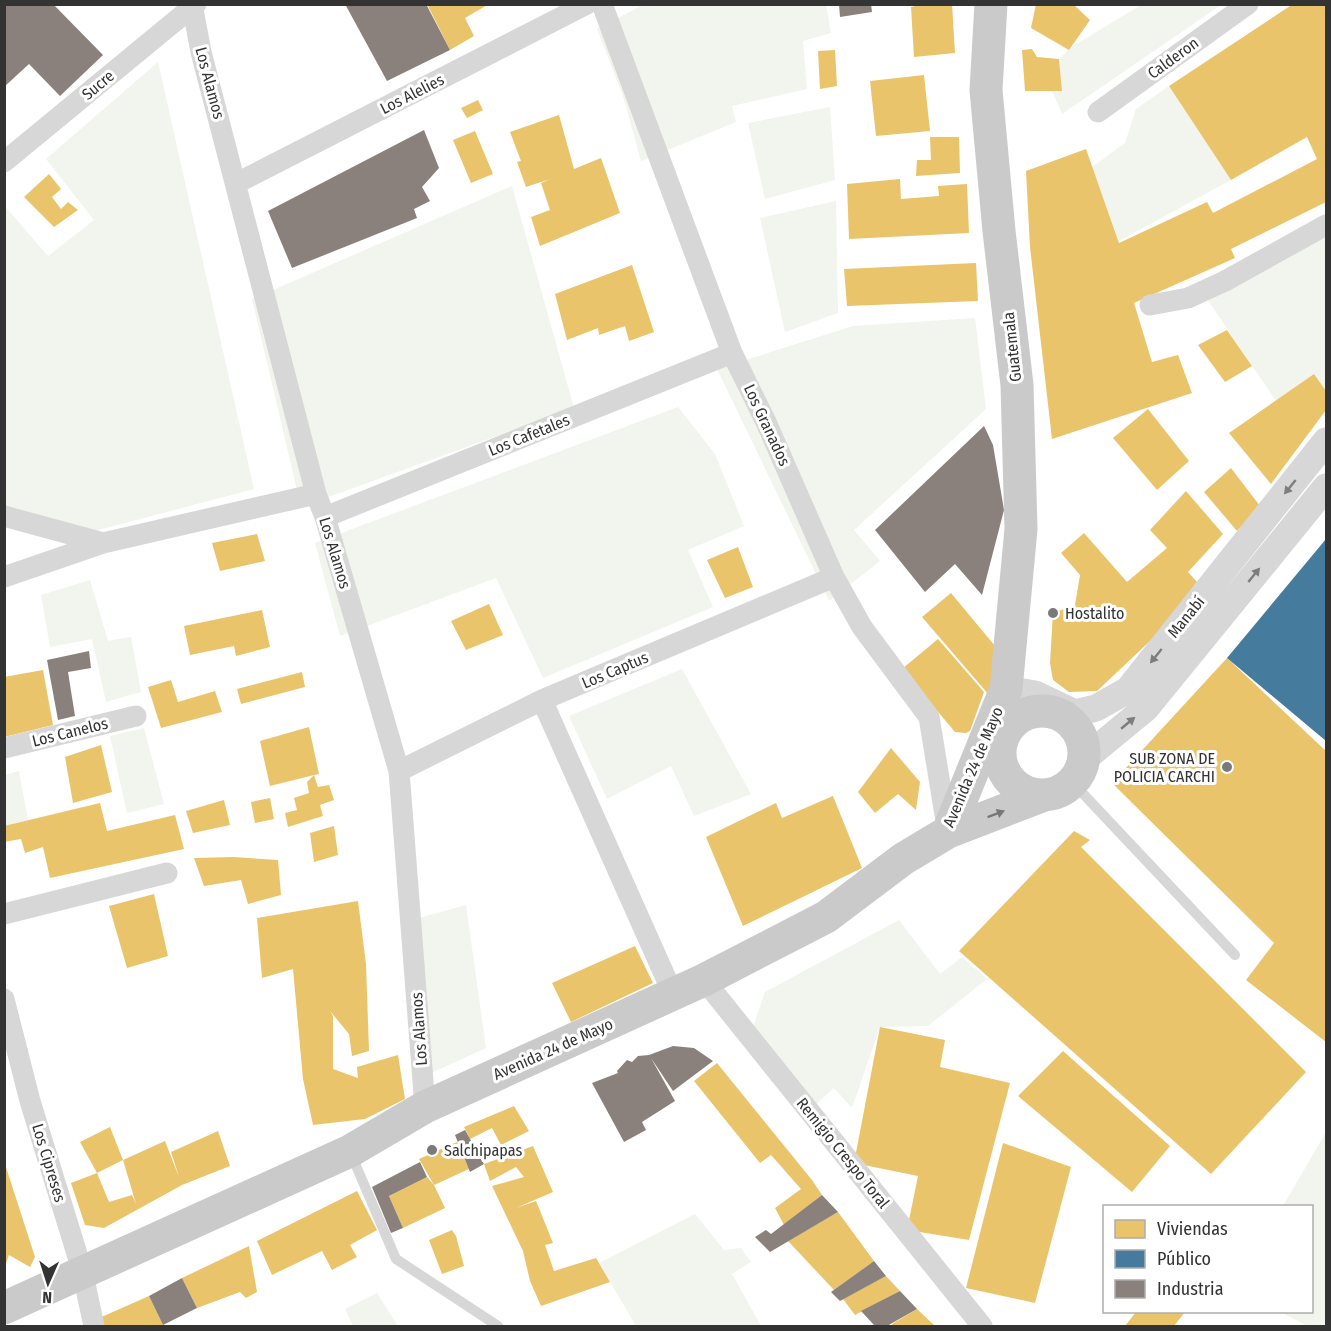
<svg xmlns="http://www.w3.org/2000/svg" width="1331" height="1331" font-family="'Fira Sans Condensed',sans-serif">
  <style>
    .green { fill: #f1f5ed }
    .homes { fill: #e9c46a }
    .public { fill: #457b9d }
    .industry { fill: #8a817c }
    .lines { fill: none; stroke-linecap: round; stroke-linejoin: round }
    .service { stroke: #d7d7d7; stroke-width: 10 }
    .minor { stroke: #d7d7d7; stroke-width: 21 }
    .tertiary { stroke: #d7d7d7; stroke-width: 27 }
    .primary { stroke: #cacaca; stroke-width: 33 }
    .oneway { fill: #7d7d7d }
    .oneway2 { fill: #777 }
    .poi-dot { fill: #7a7a7a; stroke: #fff; stroke-width: 2 }
    .labels { text-anchor: middle; dominant-baseline: central; stroke-width: 6; stroke-linejoin: round; paint-order: stroke }
    .street-label { font-size: 16px; fill: #333; stroke: #fff }
    .poi-label { font-size: 16px; fill: #333; stroke: #fff; text-anchor: start }
  </style>
  <rect width="100%" height="100%" fill="#fff"/>
  <path class="green" d="M826,4L831,33L803,41L807,89L732,106L736,122L641,161L623,96L597,29L643,5Z
    M1141,5H1221L1062,114L1052,91L1062,90L1059,59L1073,46Z
    M158,62L254,489L87,533L5,515L4,205L48,256L94,220L46,159Z
    M1169,86L1231,180L1119,241L1092,167L1125,143L1136,109Z
    M830,107L835,180L765,199L748,123Z
    M512,186L574,408L301,507L252,299Z
    M836,201L838,313L785,332L760,218Z
    M1326,232V391L1314,374L1276,401L1207,299Z
    M975,318L986,409L854,530L880,561L829,601L717,369L853,326Z
    M678,407L715,454L744,526L688,550L713,607L543,678L496,578L340,636L315,543Z
    M90,580L108,641L131,637L141,692L106,702L92,639L50,647L41,595Z
    M682,669L751,794L694,816L671,766L607,799L569,716Z
    M144,728L164,804L127,813L110,736Z
    M19,771L28,820L5,826V775Z
    M466,905L486,1048L427,1075L412,920Z
    M899,920L940,974L962,957L987,979L928,1026L880,1027L852,1108L834,1088L813,1107L753,1027L765,992Z
    M1326,1132V1326H1307L1281,1312H1312V1206H1283Z
    M695,1214L724,1250L741,1248L751,1262L732,1274L761,1326H636L599,1263Z
    M377,1293L398,1326H353L345,1309Z"/>
  <path class="homes" d="M427,4H489L465,18L474,36L450,50Z
    M924,4H952L955,53L914,57L911,7Z
    M1036,4H1073L1090,20L1069,50L1031,28Z
    M1293,4H1326V202L1231,249L1235,258L1134,303L1152,362L1178,355L1192,393L1052,439L1030,247L1026,171L1086,149L1119,243L1207,202L1213,213L1317,159L1307,137L1231,180L1169,86Z
    M1032,49L1037,57L1059,59L1062,91H1025L1022,50Z
    M835,50L837,86L820,89L818,51Z
    M924,75L930,131L876,136L870,81Z
    M478,100L483,110L467,118L461,108Z
    M559,115L574,169L601,158L620,213L540,246L531,217L550,210L541,183L550,179L526,187L517,162L521,161L510,132Z
    M475,131L493,174L471,183L453,140Z
    M930,137H959L960,173L916,176L917,160H931Z
    M49,174L61,189L52,197L61,209L68,202L78,210L54,227L24,197Z
    M900,179L901,199L939,196L938,186L967,184L969,233L849,239L847,184Z
    M976,263L978,301L847,306L844,269Z
    M632,265L654,332L629,341L625,326L599,335L598,328L567,340L555,294Z
    M1227,330L1252,366L1225,382L1198,345Z
    M1314,374L1326,391V410L1271,484L1229,433Z
    M1148,409L1189,461L1157,490L1113,438Z
    M1231,468L1260,506L1237,531L1204,492Z
    M1186,491L1223,534L1188,572L1197,582L1166,626L1097,691L1069,692L1053,680L1050,663L1053,613L1075,605L1080,575L1061,553L1084,533L1127,582L1167,548L1150,530Z
    M257,534L265,561L220,571L212,543Z
    M738,547L753,587L725,598L707,560Z
    M951,593L1000,652L989,695L922,617Z
    M489,604L503,635L466,650L451,621Z
    M262,610L270,647L236,656L234,646L190,655L184,626Z
    M938,639L984,692L970,731L966,733L955,732L902,669Z
    M1227,658L1326,751V1042L1246,980L1274,943L1112,783Z
    M43,670L53,725L4,737V677Z
    M302,672L305,687L241,704L237,689Z
    M171,680L178,702L215,691L222,712L161,728L148,687Z
    M309,727L319,774L314,775L318,787L329,785L334,800L320,805L323,816L288,827L285,813L297,810L294,798L309,793L307,782L314,775L270,786L260,741Z
    M101,745L112,792L73,803L65,757Z
    M891,748L920,782L916,810L898,794L875,813L858,792Z
    M833,796L862,868L743,926L706,837L776,803L782,818Z
    M270,798L274,819L255,823L251,802Z
    M224,800L230,825L193,833L186,811Z
    M100,803L107,831L175,815L184,849L50,878L43,847L25,853L21,839L4,842V826Z
    M334,826L338,855L314,862L310,833Z
    M1074,831L1090,840L1081,847L1306,1072L1211,1174L959,951Z
    M233,857L278,860L281,895L248,904L241,880L204,886L194,858Z
    M154,894L168,956L127,968L109,906Z
    M358,901L366,964L369,1051L352,1056L349,1034L330,1011L333,1016V1069L358,1078L357,1067L398,1055L405,1099L365,1119L313,1125L303,1079L293,969L262,978L257,918Z
    M635,946L653,983L571,1022L552,983Z
    M880,1027L945,1040L940,1067L1010,1083L969,1240L907,1230L918,1176L854,1163Z
    M1063,1051L1170,1146L1132,1192L1018,1096Z
    M717,1063L812,1180L822,1195L784,1225L775,1208L801,1189L771,1155L760,1163L694,1081Z
    M514,1106L529,1131L501,1145L492,1128L470,1139L464,1127Z
    M110,1127L123,1160L97,1173L109,1202L132,1195L136,1204L123,1160L165,1141L179,1177L171,1152L218,1131L230,1166L182,1185L104,1228L85,1225L71,1183L97,1173L80,1142Z
    M457,1142L469,1169L434,1185L445,1208L403,1228L389,1196L427,1177L434,1185L419,1159Z
    M1003,1143L1071,1167L1035,1303L966,1288Z
    M533,1146L553,1192L516,1208L536,1201L553,1243L545,1245L554,1271L596,1258L610,1282L541,1306L530,1281L523,1251L492,1186L524,1177L516,1167L490,1181L484,1164Z
    M5,1164L35,1257L30,1267L9,1255L4,1269Z
    M357,1191L377,1230L350,1245L357,1257L332,1270L322,1251L272,1275L257,1241Z
    M838,1212L874,1261L834,1290L788,1241Z
    M452,1230L456,1236L464,1266L442,1274L429,1240Z
    M249,1246L257,1292L246,1298L240,1292L197,1308L182,1278Z
    M886,1276L900,1291L855,1315L843,1299Z
    M149,1296L163,1325L101,1326L97,1319Z
    M917,1309L935,1326H893L892,1324Z
    M1136,1312H1185L1174,1326H1125Z"/>
  <path class="public" d="M1326,539V741L1227,658Z"/>
  <path class="industry" d="M6,4H53L103,55L60,96L29,64L4,87Z
    M345,4H426L450,50L387,81Z
    M839,4H871L872,12L840,17Z
    M424,130L439,168L422,187L430,201L414,209L417,218L292,268L268,211Z
    M984,426L993,445L1004,510L982,595L955,564L925,592L875,530Z
    M89,651L91,668L68,672L75,716L58,720L47,660Z
    M673,1046L694,1048L713,1061L673,1091L651,1058L675,1101L642,1122L646,1130L624,1142L592,1083L618,1073L617,1071L627,1060L632,1062L638,1056L649,1055Z
    M465,1130L484,1164L470,1172L455,1135Z
    M420,1162L427,1177L389,1196L403,1228L391,1233L372,1187Z
    M822,1195L838,1212L770,1252L755,1237L766,1230L771,1234Z
    M874,1261L886,1276L840,1301L831,1292Z
    M182,1278L197,1308L163,1325L149,1296Z
    M900,1291L917,1309L887,1326H875L861,1311Z"/>
  <g class="lines">
    <path class="service" d="M1072,782L1235,955
      M351,1154L396,1259L498,1326"/>
    <path class="minor" d="M192,4L201,52L316,494L325,517L399,771L425,1107
      M602,4L732,353L766,422L834,577L862,627L929,717L947,827
      M1098,112L1248,4
      M4,162L196,4
      M237,183L587,4
      M1150,305L1188,298L1225,281L1326,225
      M4,516L103,543
      M325,517L732,353
      M4,577L103,543L316,494
      M542,700L673,994
      M4,748L136,716
      M399,771L542,700L834,577
      M4,914L167,873
      M704,980L982,1326
      M4,999L30,1101L82,1270L94,1326"/>
    <path class="tertiary" d="M1006,689L1035,694L1075,713L1096,708L1128,690L1326,441
      M1083,760L1146,708L1326,487"/>
    <path class="primary" d="M1000 753a42 42 0 1 1 84 0a42 42 0 1 1-84 0Z
      M948,832L1006,689L1021,529L1017,385L999,231L986,90L991,4
      M4,1308L350,1151L425,1107L704,980L826,917L903,859L948,832L1044,795"/>
  </g>
  <defs><path id="oneway-solid" d="M-6-.8H1V-3.2L6.5 0L1 3.2V.8H-6Z" transform="scale(1.5)"/></defs>
  <g class="oneway">
    <use href="#oneway-solid" transform="translate(1290 487) rotate(129)"/>
    <use href="#oneway-solid" transform="translate(1254 575) rotate(-51)"/>
    <use href="#oneway-solid" transform="translate(1156 656) rotate(129)"/>
    <use href="#oneway-solid" transform="translate(1128 723) rotate(-40)"/>
  </g>
  <use class="oneway2" href="#oneway-solid" transform="translate(996 814) rotate(-21)"/>
  <g class="poi-dot">
    <circle cx="1053" cy="613" r="6"/>
    <circle cx="1227" cy="767" r="6"/>
    <circle cx="432" cy="1150" r="6"/>
  </g>
  <g class="labels">
    <g class="street-label">
      <text transform="translate(1173 58) rotate(-36)">Calderon</text>
      <text transform="translate(210 83) rotate(75)">Los Alamos</text>
      <text transform="translate(98 85) rotate(-40)">Sucre</text>
      <text transform="translate(412 94) rotate(-27)">Los Alelies</text>
      <text transform="translate(1012 347) rotate(-96)">Guatemala</text>
      <text transform="translate(767 425) rotate(65)">Los Granados</text>
      <text transform="translate(529 435) rotate(-22)">Los Cafetales</text>
      <text transform="translate(335 553) rotate(73)">Los Alamos</text>
      <text transform="translate(1186 617) rotate(-51)">Manabí</text>
      <text transform="translate(615 670) rotate(-23)">Los Captus</text>
      <text transform="translate(70 732) rotate(-14)">Los Canelos</text>
      <text transform="translate(973 767) rotate(-67)">Avenida 24 de Mayo</text>
      <text transform="translate(419 1029) rotate(-94)">Los Alamos</text>
      <text transform="translate(553 1049) rotate(-24)">Avenida 24 de Mayo</text>
      <text transform="translate(843 1153) rotate(51)">Remigio Crespo Toral</text>
      <text transform="translate(49 1163) rotate(73)">Los Cipreses</text>
    </g>
    <g class="poi-label">
      <text x="1065" y="613">Hostalito</text>
      <text x="1215" y="758" text-anchor="end">SUB ZONA DE<tspan x="1215" dy="18">POLICIA CARCHI</tspan></text>
      <text x="444" y="1150">Salchipapas</text>
    </g>
  </g>
  <rect width="1331" height="1331" fill="none" stroke="#333333" stroke-width="12"/>
  <rect x="1103" y="1205" width="210" height="108" fill="#ffffff" stroke="#adadad" stroke-width="1.5"/>
  <rect x="1115" y="1220" width="30" height="18" fill="#e9c46a" stroke="#adadad" stroke-width="1.5"/>
  <text x="1157" y="1235" font-size="18" fill="#333333">Viviendas</text>
  <rect x="1115" y="1250" width="30" height="18" fill="#457b9d" stroke="#adadad" stroke-width="1.5"/>
  <text x="1157" y="1265" font-size="18" fill="#333333">Público</text>
  <rect x="1115" y="1280" width="30" height="18" fill="#8a817c" stroke="#adadad" stroke-width="1.5"/>
  <text x="1157" y="1295" font-size="18" fill="#333333">Industria</text>
  <g transform="translate(48 1283) rotate(183)" stroke="#ffffff" stroke-width="4.5" paint-order="stroke">
  <path d="M0-4.5L10 22L0 15L-10 22Z" fill="#333333"/>
  <text y="-9" font-size="16" font-weight="bold" text-anchor="middle" fill="#333333">N</text>
  </g>
</svg>
